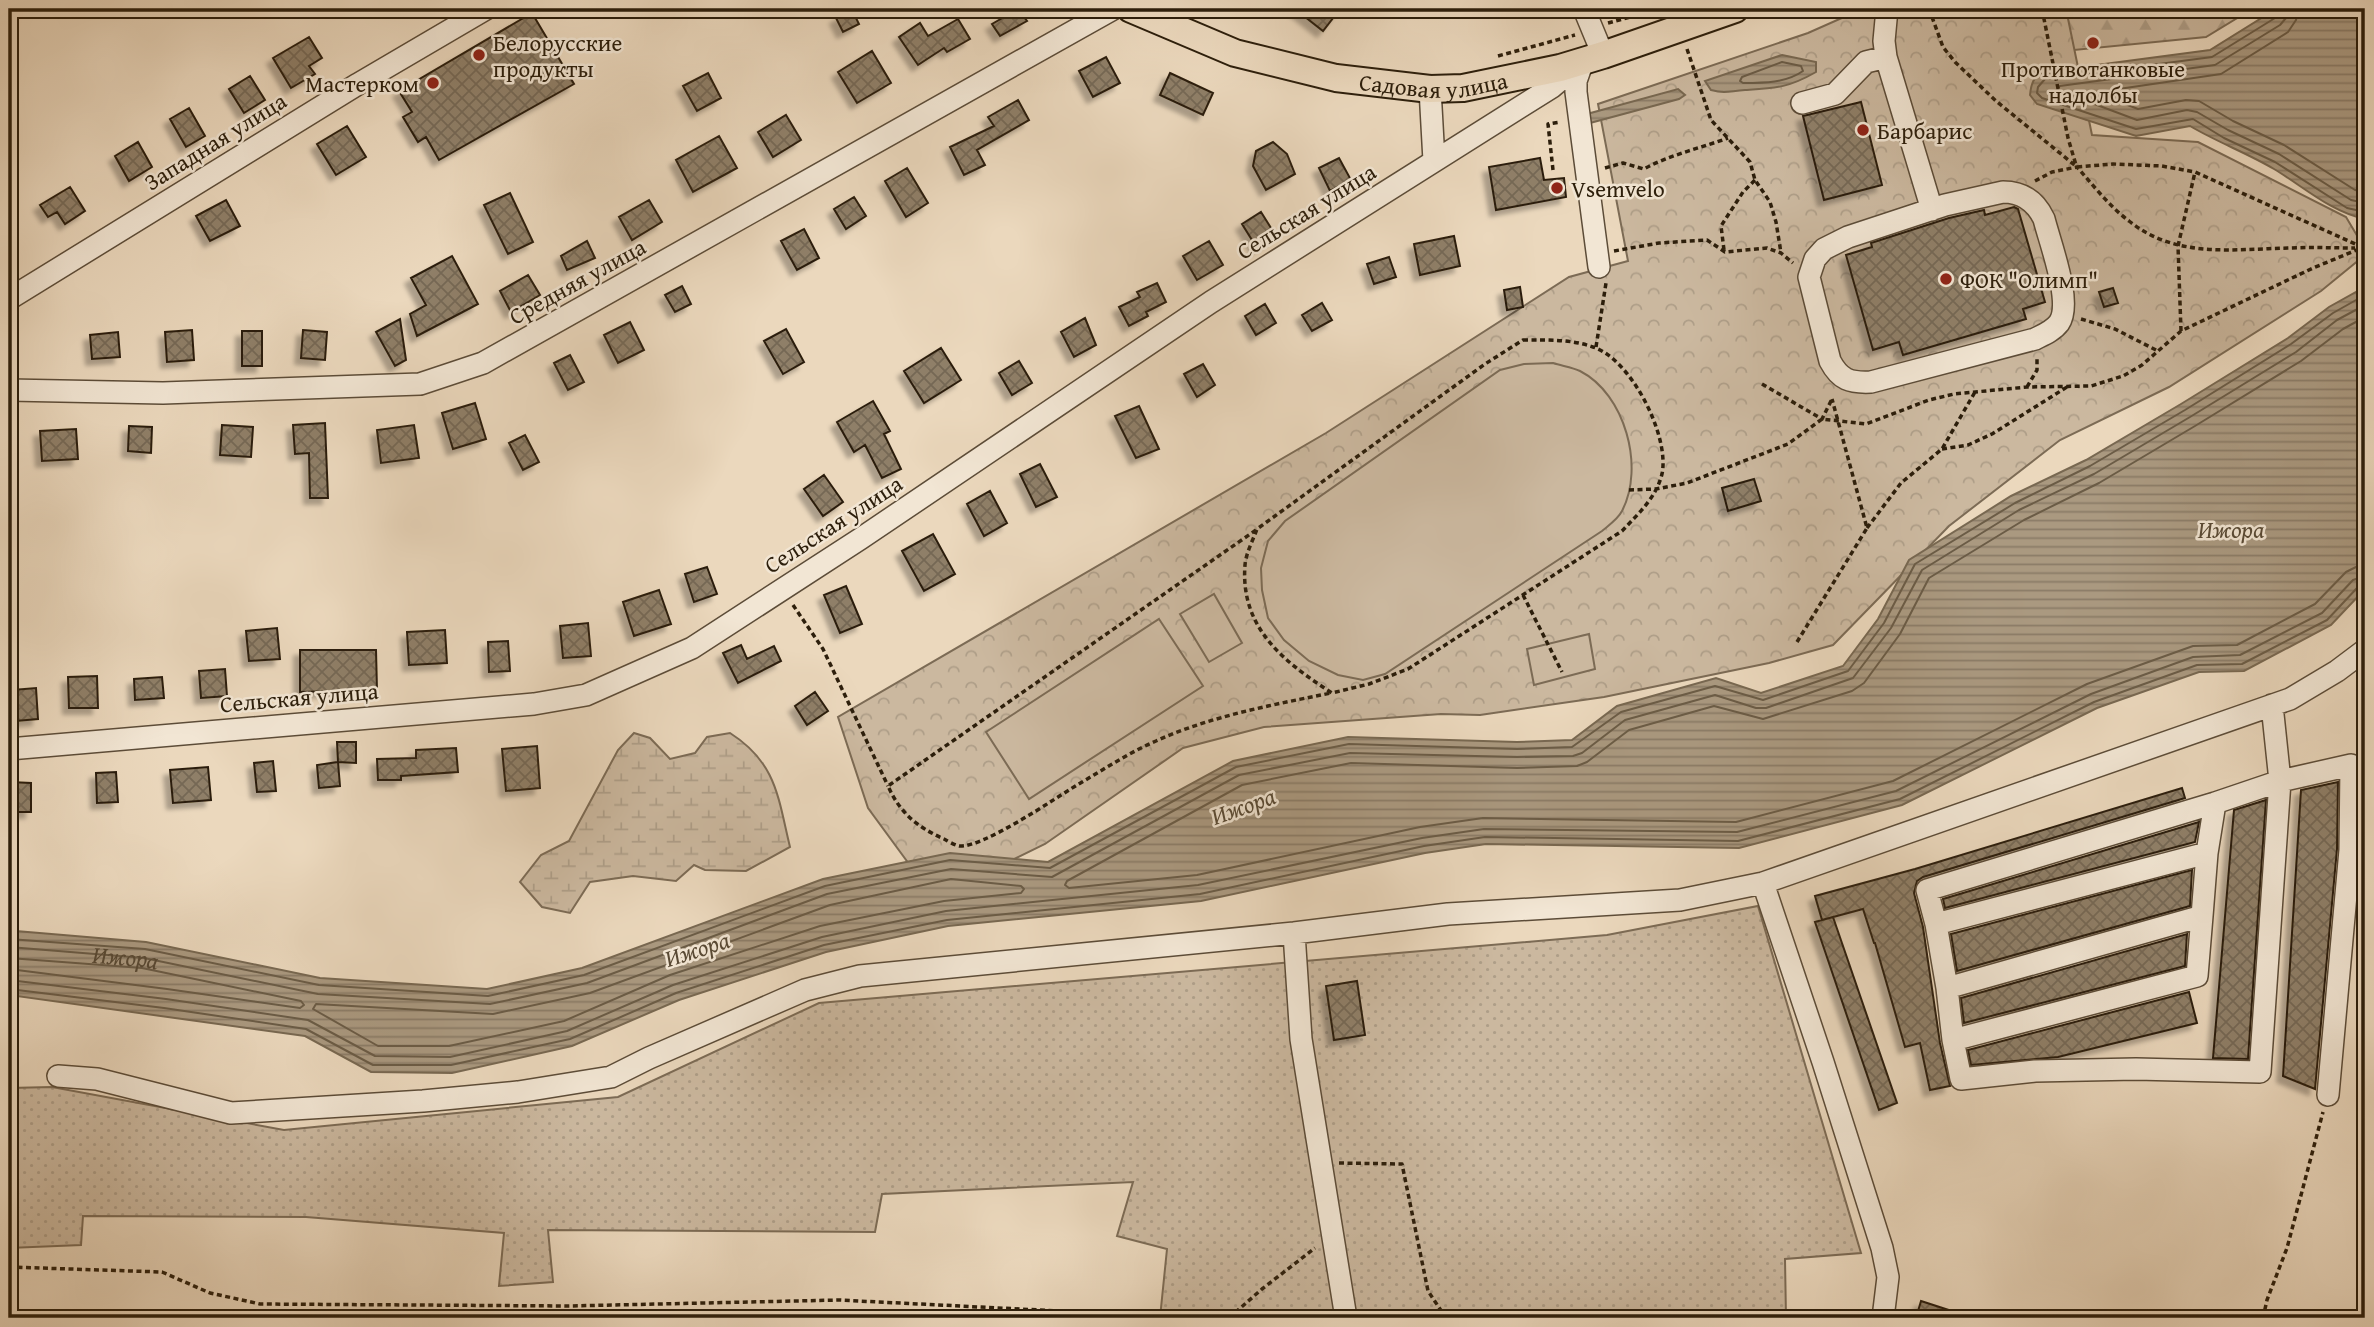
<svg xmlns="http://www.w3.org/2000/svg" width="2374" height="1327" font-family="'Gentium Book Plus',serif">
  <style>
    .forest { fill: url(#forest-firs); stroke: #7c6b55; stroke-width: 2 }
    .wetland { fill: url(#wetland-marsh); stroke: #7c6b55; stroke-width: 2 }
    .park { fill: url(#park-crowns); stroke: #7c6b55; stroke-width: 2 }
    .garden { fill: url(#garden-dots); stroke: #7c6b55; stroke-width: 2 }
    .pitch { fill: #cbb89f; stroke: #7c6b55; stroke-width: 2 }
    .water { fill: url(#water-rules); stroke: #786851; stroke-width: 2 }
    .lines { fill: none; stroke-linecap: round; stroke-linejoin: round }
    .shore { stroke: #6b5c46; stroke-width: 2 }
    .building { fill: url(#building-cross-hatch); stroke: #2c1e0b; stroke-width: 2; filter: url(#shadow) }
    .minor-casing { stroke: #5c4c38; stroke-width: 24 }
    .major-casing { stroke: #2c1e0b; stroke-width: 30 }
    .path { stroke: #2c1e0b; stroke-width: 3.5; stroke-dasharray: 5 3.5; stroke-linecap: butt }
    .minor { stroke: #f2e6d4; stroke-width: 21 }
    .major { stroke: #ebd8bd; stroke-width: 26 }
    .poi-dot { fill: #8f2418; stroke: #f2e6d4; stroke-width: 2.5 }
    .labels { text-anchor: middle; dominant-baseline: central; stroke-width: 5; stroke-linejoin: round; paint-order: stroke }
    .poi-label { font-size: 23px; fill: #2c1e0b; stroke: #f2e6d4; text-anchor: start }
    .street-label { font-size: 23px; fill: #2c1e0b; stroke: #f2e6d4 }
    .water-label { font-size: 24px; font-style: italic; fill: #584934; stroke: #f2e6d4 }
  </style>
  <defs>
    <pattern id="forest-firs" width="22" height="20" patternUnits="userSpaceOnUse" patternTransform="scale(1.75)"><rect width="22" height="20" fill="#cbb89f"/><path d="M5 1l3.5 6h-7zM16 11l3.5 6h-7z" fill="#ae9e88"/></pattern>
    <pattern id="wetland-marsh" width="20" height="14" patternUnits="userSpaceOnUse" patternTransform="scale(1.75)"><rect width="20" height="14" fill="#cbb89f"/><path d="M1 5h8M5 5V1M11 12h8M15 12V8" fill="none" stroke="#ae9e88"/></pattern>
    <pattern id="park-crowns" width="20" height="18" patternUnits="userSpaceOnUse" patternTransform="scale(1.75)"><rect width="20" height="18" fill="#cbb89f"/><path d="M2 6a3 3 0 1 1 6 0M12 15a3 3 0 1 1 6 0" fill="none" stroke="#ae9e88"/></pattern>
    <pattern id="garden-dots" width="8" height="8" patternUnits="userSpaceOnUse" patternTransform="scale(1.75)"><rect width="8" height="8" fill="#cbb89f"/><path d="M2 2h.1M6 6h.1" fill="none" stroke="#ae9e88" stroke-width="1.8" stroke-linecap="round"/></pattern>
    <pattern id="water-rules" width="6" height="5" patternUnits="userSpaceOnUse" patternTransform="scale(1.75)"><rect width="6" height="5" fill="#aa9980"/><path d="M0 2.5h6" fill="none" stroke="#8b7c67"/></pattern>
    <pattern id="building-cross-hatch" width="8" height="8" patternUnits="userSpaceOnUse" patternTransform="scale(1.75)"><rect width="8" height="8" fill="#8f7f68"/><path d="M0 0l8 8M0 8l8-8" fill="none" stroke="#756754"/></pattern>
    <filter id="shadow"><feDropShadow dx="-6" dy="6" stdDeviation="2" flood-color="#0004"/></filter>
  </defs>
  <rect width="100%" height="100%" fill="#ebd8bd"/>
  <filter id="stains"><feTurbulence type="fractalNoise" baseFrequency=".00286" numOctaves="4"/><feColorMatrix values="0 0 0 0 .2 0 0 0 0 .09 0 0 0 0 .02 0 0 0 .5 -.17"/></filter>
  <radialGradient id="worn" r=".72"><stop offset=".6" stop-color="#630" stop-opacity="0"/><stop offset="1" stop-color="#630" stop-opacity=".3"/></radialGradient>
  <path class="forest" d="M2049,9H2252L2206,37L2064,51Z"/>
  <path class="wetland" d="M634,733L650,738L670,759L695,753L707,737L730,733C777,763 778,798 790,847L746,871L705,870L694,865L676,881L633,876L590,882L570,913L542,907L520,882L541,855L569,841L618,750Z"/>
  <path class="park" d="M1862,9H2066L2092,135L2198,142L2346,217L2365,249V255L2321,291L2169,387L2060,440L1949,526L1833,645L1769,663L1604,697L1480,715L1441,714L1264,727L1183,748L1045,844L934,898L868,808L838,717L1326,433L1569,277L1628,261L1598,104L1808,33Z"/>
  <path class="garden" d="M1758,906L1861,1253L1785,1259L1786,1318H1160L1167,1249L1117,1236L1133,1182L882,1194L875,1232L548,1230L553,1282L499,1286L504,1233L306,1217L83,1216L81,1245L9,1248V1088L52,1087L284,1130L618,1097L819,1003L1607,935Z"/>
  <path class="pitch" d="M1553,363C1562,366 1572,367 1580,371C1625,394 1645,467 1622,511C1618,519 1609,525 1602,531L1385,674L1363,680L1338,675L1309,661L1284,640L1268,618L1262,590L1261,568L1268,541L1285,521L1500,370L1524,364Z
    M1214,594L1242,643L1209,662L1180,614Z
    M1159,619L1203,686L1029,799L986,732Z
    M1589,634L1595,669L1534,685L1527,649Z"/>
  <path class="water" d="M2276,9H2365V219C2331,212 2304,187 2274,169C2247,153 2217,142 2190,126L2136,136L2037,104L2030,95C2031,85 2033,76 2044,72L2210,50Z
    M1782,55L1816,62V72C1788,88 1776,88 1745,90C1729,91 1727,94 1711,90L1705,81Z
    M1678,89L1685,95L1679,99L1590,123L1587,114Z
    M2365,287V589L2331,625L2244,671L2199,672L2097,708L1902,805L1739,848L1486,844L1425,853L1201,901L948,926L826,952L679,1000L572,1046L452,1073L371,1072L305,1036L9,995V932L16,931L146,942L320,978L487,989L582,968L823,879L950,853L1048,862L1233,761L1348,737L1517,742L1572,740L1617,706L1716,678L1761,693L1843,666L1878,619L1909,560L2011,496L2086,460L2181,404L2288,338L2329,307Z"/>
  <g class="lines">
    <g class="shore">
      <path d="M2278,9L2275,18L2212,57L2045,79L2038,87L2037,93L2042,98L2136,129L2193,119L2224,138L2275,162L2347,208L2365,212"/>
      <path d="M2287,9L2286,18L2280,25L2215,65L2060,86L2057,90L2137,120L2187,110L2197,112L2228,130L2279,154L2351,200L2365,203"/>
      <path d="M2298,9L2296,20L2288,32L2221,74L2105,91L2102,95L2138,109L2186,100L2199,101L2233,121L2284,145L2355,190L2365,192"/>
      <path d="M1782,62L1801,66L1803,71C1786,83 1764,83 1743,83L1740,81L1742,77Z"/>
      <path d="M2365,317L2343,329L2301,361L2195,426L2099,483L2024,520L1929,578L1900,634L1864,683L1852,691L1763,719L1714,706L1629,730L1587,762L1577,766L1517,768L1351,763L1242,785L1067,881L1065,885L1069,888L1197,875L1420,827L1483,818L1736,822L1893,781L2087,684L2193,646L2237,645L2315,604L2346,572L2356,567L2365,566"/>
      <path d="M951,879L1021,886L1024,889L1021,893L944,901L820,926L670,975L564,1021L449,1046H378L313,1009L316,1004L493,1014L590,993L830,905Z"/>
      <path d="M9,939L145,949L319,985L488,996L584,975L825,886L950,860L1050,868L1236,767L1349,744L1517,749L1572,747L1621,712L1715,686L1763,700L1848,671L1884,623L1915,564L2015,503L2090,466L2185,410L2291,344L2333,313L2365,295"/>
      <path id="s1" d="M9,947L144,958L318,994L490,1004L587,983L827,894L951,869L1052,877L1239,775L1350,753L1517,757L1573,756L1582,753L1625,720L1715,695L1756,708H1766L1853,678L1891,628L1922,570L2019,510L2094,474L2190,417L2296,352L2337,320L2365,305"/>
      <path d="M9,958L142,968L301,1001L304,1005L300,1008L167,989L9,969"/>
      <path d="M9,980L166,999L308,1020L375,1056L450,1057L567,1031L673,985L822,937L946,911L1198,885L1422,838L1484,829L1737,832L1896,791L2091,694L2193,657L2240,655L2322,613L2353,580L2365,576"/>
      <path d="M9,989L164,1008L306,1029L373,1065H451L570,1039L676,993L824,945L947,920L1200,894L1424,846L1485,837L1738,841L1900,799L2094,702L2197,665L2242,664L2327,620L2357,588L2365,585"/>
    </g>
  </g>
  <path class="building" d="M1018,9L1027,21L1000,36L992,24Z
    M1295,9H1340L1323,31Z
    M852,10L859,24L843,32L836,18Z
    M532,13L574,84L439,160L426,137L418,142L403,117L412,112L399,91Z
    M958,19L970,39L947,52L944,48L918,65L899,37L920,23L928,36Z
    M309,37L322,58L309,66L315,74L291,88L273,58Z
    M872,51L891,83L857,103L838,72Z
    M1106,57L1120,83L1093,97L1079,71Z
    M708,73L721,98L697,111L683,86Z
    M1170,73L1213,93L1203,115L1160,95Z
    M250,76L265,100L244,113L229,89Z
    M1018,100L1029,120L977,150L985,165L964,175L950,147L994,126L988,117Z
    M1861,102L1882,185L1824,200L1803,116Z
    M189,108L205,136L186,147L170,119Z
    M786,115L801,140L773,157L758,132Z
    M347,126L366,157L336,175L317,144Z
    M719,136L737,168L693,192L676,160Z
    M138,142L152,167L129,181L115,156Z
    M1273,142L1287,154L1295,174L1266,190L1253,166L1256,151Z
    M1339,158L1351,180L1330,191L1319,168Z
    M1540,158L1544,180L1564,178L1566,197L1496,210L1489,167Z
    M907,168L928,203L906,217L885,181Z
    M70,187L85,211L65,224L57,212L48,217L40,205Z
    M510,193L533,242L508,254L484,205Z
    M854,197L866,216L846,229L834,209Z
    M226,200L240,226L210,241L196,216Z
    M649,200L662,222L632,240L619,217Z
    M2014,207L2018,209L2045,302L2023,309L2026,319L1903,355L1899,342L1873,350L1846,255L1872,247L1871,243L1949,218L1984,210L1985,215Z
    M1261,212L1276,236L1257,248L1242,224Z
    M804,229L819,258L797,270L781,241Z
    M1454,236L1460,266L1420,275L1414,244Z
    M587,241L595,258L567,270L561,256Z
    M1209,241L1223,265L1197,280L1183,256Z
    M452,256L478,304L417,336L410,314L426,305L411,278Z
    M1389,257L1396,277L1374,284L1367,264Z
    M528,275L540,295L511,312L500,291Z
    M1157,283L1166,302L1146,312L1148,316L1129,326L1119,307L1140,297L1137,292Z
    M682,286L691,304L675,312L665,295Z
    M1520,287L1523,307L1507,310L1504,290Z
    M2113,288L2118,303L2104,307L2099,292Z
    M1322,303L1332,320L1312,331L1302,315Z
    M1265,304L1276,323L1256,335L1245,316Z
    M1085,318L1096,345L1074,357L1061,332Z
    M400,319L406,360L395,366L376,332Z
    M630,322L644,350L618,363L604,335Z
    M786,329L804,362L783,374L764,341Z
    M192,330L194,360L167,362L165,332Z
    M303,330L327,332L325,360L301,358Z
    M242,331H262V366H242Z
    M118,332L120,357L92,359L90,335Z
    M941,348L961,380L924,403L904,371Z
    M570,355L584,382L568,390L554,363Z
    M1019,361L1032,383L1012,395L999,373Z
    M1203,364L1215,385L1197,397L1184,374Z
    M873,401L890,431L884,434L901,469L882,478L865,445L854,452L837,422Z
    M475,403L486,439L453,449L442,413Z
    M1139,406L1159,449L1136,458L1115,416Z
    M325,423L328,498H310L309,453L295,454L293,425Z
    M222,425L253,427L251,457L220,455Z
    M414,425L419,458L381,463L377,430Z
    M129,426L152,427L151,453L128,451Z
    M76,429L78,459L42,461L40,431Z
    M525,435L539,462L523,470L509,443Z
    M1040,464L1057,497L1036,507L1020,474Z
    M824,475L843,502L823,516L804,489Z
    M1754,479L1761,501L1728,511L1722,488Z
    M990,491L1007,523L984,536L967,504Z
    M933,534L955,574L924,591L902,551Z
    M707,567L717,594L694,602L685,574Z
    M846,586L862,624L840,633L824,595Z
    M659,590L671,624L634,636L623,602Z
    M588,623L591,656L563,658L560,626Z
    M277,628L280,659L249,661L246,631Z
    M445,630L447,663L409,665L407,632Z
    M508,641L510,671L489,672L488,642Z
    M741,645L747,659L774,646L781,661L738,683L723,653Z
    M300,650H376L377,690L300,692Z
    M225,669L227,696L201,698L199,671Z
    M97,676L98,708H69L68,677Z
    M162,677L164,698L135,700L134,679Z
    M36,688L38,719L16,721L13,690Z
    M815,692L828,711L807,725L795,706Z
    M337,742H356V763L338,762Z
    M537,746L540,788L506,791L502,749Z
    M456,748L458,772L401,776V780H378L377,759L416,758V750Z
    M273,761L276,791L257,792L254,763Z
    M338,762L340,786L319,788L317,765Z
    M208,767L211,800L173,803L170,770Z
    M116,772L118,802L97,803L96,773Z
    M10,782L31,783V812H10Z
    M2338,782L2337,849L2315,1089L2283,1076L2301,790Z
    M2182,788L2185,798L1923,877L1917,881L1914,893L1923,927L1940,1043L1950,1086L1930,1090L1920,1043L1905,1047L1875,943H1874L1863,909L1822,920L1815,896L1915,869Z
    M2266,800L2248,1059L2213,1058L2234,810Z
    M2199,822L2195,842L1945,908L1943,899Z
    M2192,870L2190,906L1957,971L1951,934Z
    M1833,917L1897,1103L1879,1110L1815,922Z
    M2187,934L2185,966L1964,1023L1961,998Z
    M1357,981L1365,1035L1334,1040L1326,986Z
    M2189,992L2197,1023L2058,1057L1971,1065L1968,1050Z
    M1921,1301L1964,1315L1963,1318H1916Z"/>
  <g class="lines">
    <defs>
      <path id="minor" d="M1584,9L1603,55
        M1887,9L1884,41L1886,57L1932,210
        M1583,61L1576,81V92L1599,267
        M1430,89L1434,161
        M1802,103L1835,94L1866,62L1886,57
        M2003,192C2023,192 2036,202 2044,219C2050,243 2073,303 2059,323C2053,331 2043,335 2035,339L1871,382C1850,383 1840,380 1830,361L1809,277L1815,259L1824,249L1848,237L1945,205Z
        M9,299L358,84L486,9
        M9,390L163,393L420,384L483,363L1113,9
        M2272,705L2280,781L2260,1072L2136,1069L2035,1071L1961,1079L1953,1040L2197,976L2202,916L1947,988L1936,924L2207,853L2215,803L2280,781L2351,765L2350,850L2328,1095
        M9,749L534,704L586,695L692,648L860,539L1211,302L1552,87L1579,64
        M1763,883L1823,1062L1882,1248L1888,1277L1883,1318
        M2202,916L2207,853
        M1936,924L1927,890L2215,803
        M1294,933L1301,1039L1346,1318
        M1947,988L1953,1040
        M58,1076L97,1079L231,1113L423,1101L518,1092L611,1077L649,1058L805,990L860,976L1294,933L1448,914L1680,900L1763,883L2290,699L2337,671L2365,650"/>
      <g id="major">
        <path id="s2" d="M1131,9L1235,53L1336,78L1430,89L1463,88L1560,68L1603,55L1735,9"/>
      </g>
    </defs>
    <use href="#minor" class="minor-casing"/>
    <use href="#major" class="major-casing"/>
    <path class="path" d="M1929,9L1943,47L1955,62L1996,101L2077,167L2113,164L2162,166L2195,172L2362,247
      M2042,9L2068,138L2076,165
      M1608,23L1660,9
      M1687,49L1711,120L1750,162L1755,180L1770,202L1776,222L1781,253
      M1498,56L1575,35
      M1605,168L1623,163L1644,169C1669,155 1701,148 1728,138
      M1553,170L1548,124L1560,122
      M2035,181L2052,172L2077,167C2093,185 2109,206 2129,221C2176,259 2234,249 2290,248C2312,247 2333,248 2355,248
      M1724,250L1721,226L1743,192L1755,180
      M1614,251L1659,243L1707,240L1725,252L1767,248L1781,253L1793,263
      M2081,319L2115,329L2158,351
      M2181,331L2178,246L2195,172
      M1523,340C1547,340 1571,339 1593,347C1631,359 1670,436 1662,474C1656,498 1638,514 1622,531L1408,669L1369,684L1332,693C1284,662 1240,628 1245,565C1246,553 1253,540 1257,529L1485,364Z
      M1596,347L1606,283
      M1762,384L1822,419L1832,399
      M2027,387L2037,370V357
      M1942,449L1968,445L1992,434L2067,387
      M1629,490L1656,489L1687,483L1788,444L1822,419L1866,424L1929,400L1954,394L2027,387L2091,386L2123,376L2142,365L2181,331L2313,268L2364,247
      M1867,528L1901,483L1942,449L1975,392
      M1256,530L888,786C900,813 917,827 944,839C948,841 954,845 959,846C983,848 1054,799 1077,785C1103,770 1128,753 1156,741C1211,716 1272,705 1331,693
      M1523,595L1562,672
      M793,605L823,649L888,786
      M1797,642L1867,528L1832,399
      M1339,1163L1402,1164L1428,1291L1446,1318
      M9,1267L162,1272L210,1293L260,1304L569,1306L839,1300L1200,1318
      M1229,1318L1262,1289L1315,1248
      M2263,1318L2267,1300L2287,1248L2323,1112"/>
    <use href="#minor" class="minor"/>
    <use href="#major" class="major"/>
  </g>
  <g class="poi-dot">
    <circle cx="2093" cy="43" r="7"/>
    <circle cx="479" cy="55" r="7"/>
    <circle cx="433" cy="83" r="7"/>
    <circle cx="1863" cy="130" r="7"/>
    <circle cx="1557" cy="188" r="7"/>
    <circle cx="1946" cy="279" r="7"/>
  </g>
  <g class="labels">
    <g class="poi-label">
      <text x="493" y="42">Белорусские<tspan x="493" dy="26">продукты</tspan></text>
      <text x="2093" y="68" text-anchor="middle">Противотанковые<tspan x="2093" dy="26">надолбы</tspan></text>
      <text x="419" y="83" text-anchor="end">Мастерком</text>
      <text x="1877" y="130">Барбарис</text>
      <text x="1571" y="188">Vsemvelo</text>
      <text x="1960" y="279">ФОК "Олимп"</text>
    </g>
    <g class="street-label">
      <text stroke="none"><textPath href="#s2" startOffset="315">Садовая улица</textPath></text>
      <text transform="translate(215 141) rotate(-32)">Западная улица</text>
      <text transform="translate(1306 211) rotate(-32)">Сельская улица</text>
      <text transform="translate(577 281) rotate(-29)">Средняя улица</text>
      <text transform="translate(833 524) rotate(-33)">Сельская улица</text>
      <text transform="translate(299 697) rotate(-5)">Сельская улица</text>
    </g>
    <g class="water-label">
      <text x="2231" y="529">Ижора</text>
      <text transform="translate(1243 806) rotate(-20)">Ижора</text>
      <text transform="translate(697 949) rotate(-18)">Ижора</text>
      <text stroke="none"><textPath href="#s1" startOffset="117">Ижора</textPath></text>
    </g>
  </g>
  <rect width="2374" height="1327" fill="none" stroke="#ebd8bd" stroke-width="35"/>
  <rect x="10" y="10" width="2353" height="1306" fill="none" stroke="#2c1e0b" stroke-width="3.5"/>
  <rect x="18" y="18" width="2339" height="1292" fill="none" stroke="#2c1e0b" stroke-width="2"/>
  <rect width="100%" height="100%" filter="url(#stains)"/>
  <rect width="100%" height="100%" fill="url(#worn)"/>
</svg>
